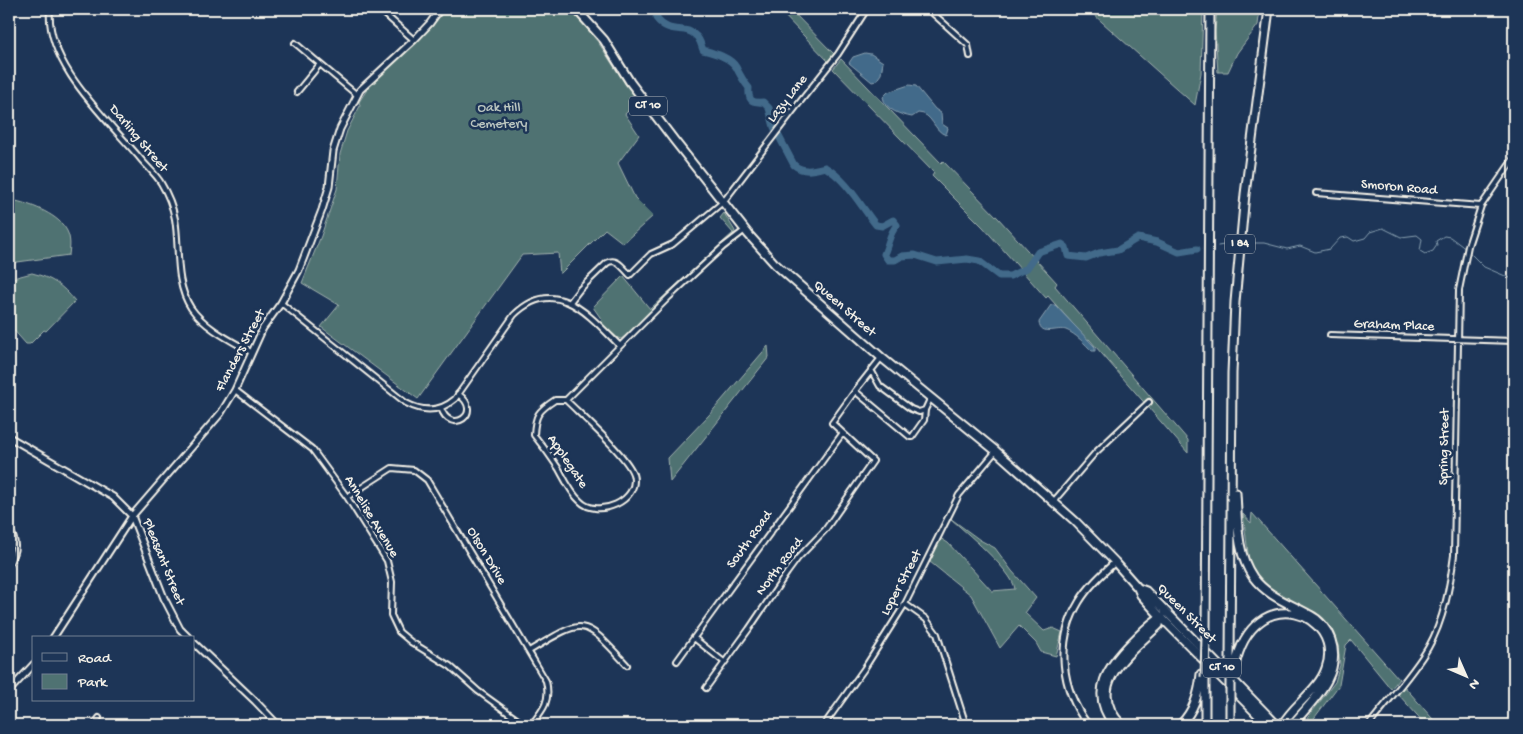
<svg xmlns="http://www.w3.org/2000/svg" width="1523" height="734" font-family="'Gochi Hand',sans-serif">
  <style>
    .green { fill: #4f7272; stroke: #a2b2ad }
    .water { fill: #426a8a; stroke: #89a0b0 }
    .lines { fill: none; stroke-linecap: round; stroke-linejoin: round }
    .stream { stroke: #89a0b0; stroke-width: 1 }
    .river { stroke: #426a8a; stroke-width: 7 }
    .street-casing { stroke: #f4f1e8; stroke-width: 8 }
    .secondary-casing { stroke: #f4f1e8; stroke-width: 9 }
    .highway-casing { stroke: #f4f1e8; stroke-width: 11 }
    .street { stroke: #1d3557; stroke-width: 4 }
    .secondary { stroke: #1d3557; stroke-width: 5 }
    .highway { stroke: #1d3557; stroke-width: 7 }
    .highway-bridge-casing { stroke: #f4f1e8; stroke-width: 11; stroke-linecap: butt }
    .highway-bridge { stroke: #1d3557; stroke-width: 7 }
    .labels { text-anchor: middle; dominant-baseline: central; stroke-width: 5; stroke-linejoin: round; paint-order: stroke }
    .shield { fill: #1d3557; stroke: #b4b9bc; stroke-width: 1 }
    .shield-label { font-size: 12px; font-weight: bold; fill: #f4f1e8 }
    .street-label { font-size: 14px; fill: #f4f1e8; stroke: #1d3557 }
    .park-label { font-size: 14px; fill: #bac5bf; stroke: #1d3557 }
  </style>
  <rect width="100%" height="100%" fill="#1d3557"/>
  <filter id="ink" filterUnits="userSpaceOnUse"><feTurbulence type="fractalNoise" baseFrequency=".02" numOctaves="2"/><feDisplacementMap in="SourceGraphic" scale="10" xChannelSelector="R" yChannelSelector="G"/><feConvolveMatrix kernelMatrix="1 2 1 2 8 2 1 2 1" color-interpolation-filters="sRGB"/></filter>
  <g filter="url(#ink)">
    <path class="green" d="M446,9H571L598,42L626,85L640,99L625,114L639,135L618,163L635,198L653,216L623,243L605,229L560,274L558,253L522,255L418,399L321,327L339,305L302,283L321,236L337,189L340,154L347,131L360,106L359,102L368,88L430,29Z
      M778,9H790L834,54L828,61Z
      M1095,9H1203L1201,73L1195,105L1093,14Z
      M1217,9H1260L1258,25L1237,53L1228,72H1218L1215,31Z
      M841,59L941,163L943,161L998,218L1057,283L1055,286L1188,440V453L1089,339L1087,340L1048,296L1046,298L983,227L932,176L934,173L833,69Z
      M16,201C33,205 59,215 67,231C71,239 70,247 69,255L10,263L9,202Z
      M724,213L735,231L732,236L637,327L621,339L618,338L600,323L602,320L593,307L623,276L650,309L733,233L720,218Z
      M32,273C52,278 62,285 75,301L46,331L44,330L30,344H26L11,327L9,329V279Z
      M768,346L769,357L670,482L668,458L709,415Z
      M1252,513L1399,679L1391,689L1351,640L1346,645L1339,685L1309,725H1302L1335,682L1340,665L1338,645L1329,630L1280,597L1259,579L1249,561L1243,514L1251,523Z
      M950,518L980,540L995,548L1012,571L1036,598L1025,613L1044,631L1053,628L1062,632L1056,656L1041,652L1036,643L1019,626L1000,648L971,595L930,562L940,538L948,543L992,591L1015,589C1013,571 964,531 950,518Z
      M1404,686L1438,725H1426L1398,694Z"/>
    <path class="water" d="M865,53L871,54L883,62L881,74L876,81L872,82L849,63L853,57Z
      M909,85L916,86L935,109L941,113L942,124L948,128L946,135C933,131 933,113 918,113L912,117C901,115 885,110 883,97L888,92Z
      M1051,305H1055L1095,347V351H1092C1085,344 1076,334 1066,330C1057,327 1041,337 1039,322Z"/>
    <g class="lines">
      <path class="stream" d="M1252,243H1264L1287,249L1300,246L1315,252L1330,249L1340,238L1348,237L1354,241L1365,238L1370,232L1383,228L1401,237L1417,235L1422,239L1420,251L1425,254L1433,251L1437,245L1436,241L1444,236L1450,237L1466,249
        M1218,246L1230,244
        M1469,252L1484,267L1510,278L1514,277"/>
      <path class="river" d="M664,9L658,13L656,18C670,36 685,24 696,36C700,39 701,45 703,50C714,53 730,57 736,67C740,75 743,81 749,88C748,100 751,103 763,102L769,108L774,127L794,165C804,173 813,170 825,167C847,180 860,205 876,225L882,226L893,220L897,225C889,233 889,244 884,254L888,260H895L902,256L915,255L937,262L967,259L979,261L999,276H1010L1027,268L1038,252L1062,244L1066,247L1068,256L1086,258L1099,253L1118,250L1138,238L1157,242L1179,252L1197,249"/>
      <defs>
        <path id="street" d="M50,9C45,64 106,118 139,157C146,166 156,174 161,183C167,193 173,208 175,219C180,247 174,282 191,308C205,328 230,340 251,352
          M379,9L414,40
          M928,9L968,45L970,56
          M295,43L357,95
          M297,92L320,64
          M1316,193L1481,206
          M570,302L580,289L607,263C617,257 623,268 630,275L651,254L673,244L724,201L796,107L838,54L867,9
          M281,303L406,403C423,412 440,412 455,399L514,315C556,274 590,316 619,345
          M1330,335L1514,341
          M871,370L880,386L911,409L919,412L925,410
          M235,390L312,449L347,497L387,561L392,582L391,615L399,632L411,642L450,666L478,691L525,725
          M855,391L910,437H912L924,420L925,410L931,397
          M555,400H566C582,416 627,456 633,474C641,501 597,519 580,501C571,493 565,480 559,469C551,457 543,446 534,435C535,415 538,411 555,400Z
          M566,400L669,297L723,247L745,230
          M441,408C450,436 485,413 458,394
          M347,497L392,468L414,470L427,480L546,681C551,701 543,710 531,725
          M1053,502L1095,453L1149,402
          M9,528C18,543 16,550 9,565
          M905,604L926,619L937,634L966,725
          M694,638L724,662
          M529,651C586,617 582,617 627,665
          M677,661L842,434
          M706,688L749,629L787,573L798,558L825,530L873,461L832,423L855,391L881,358
          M94,725L99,718
          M824,725L864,669L905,604L959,495L996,451
          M1369,725C1388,700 1412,675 1428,648C1444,620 1450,586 1454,555L1459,290L1468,246L1481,206L1514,158"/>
        <path id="secondary" d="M9,437L113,497L132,516L164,598L180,629L189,638
          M53,638L132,516L221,413L235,390L263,328L281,303L299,270L322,210L329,187L333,151L340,129L360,90L414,40L430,23L440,9
          M194,643L255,701L278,725
          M9,691L34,664
          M1088,725C1061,689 1055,642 1079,602C1088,587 1102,574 1115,562"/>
        <path id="highway" d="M576,9L604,40L630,82L674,140L749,235L775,264L882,358L996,451L1075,521L1115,562L1138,588L1141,595L1161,617L1268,725
          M1236,493C1238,521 1236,553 1253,577C1268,597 1289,603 1310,615C1320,620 1327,629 1331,640C1343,675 1312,701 1292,725
          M1138,588L1146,591L1277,725
          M1206,635L1210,9
          M1230,661L1232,373L1235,302L1245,194L1269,9
          M1235,666C1254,578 1345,614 1326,668C1319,690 1293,705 1282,725
          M1114,725C1088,692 1108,666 1133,641C1142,632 1151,622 1162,616
          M1122,725C1082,686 1131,652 1159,625L1161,617
          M1180,725C1194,711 1199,694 1201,674
          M1205,725V678
          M1230,725V702"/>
      </defs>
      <use href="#street" class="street-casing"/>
      <use href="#secondary" class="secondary-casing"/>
      <use href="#highway" class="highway-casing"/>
      <use href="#street" class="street"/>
      <use href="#secondary" class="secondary"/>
      <use href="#highway" class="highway"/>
      <defs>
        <path id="highway-bridge" d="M1205,678L1206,635
          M1233,679L1235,666
          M1230,702V661"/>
      </defs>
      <use href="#highway-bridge" class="highway-bridge-casing"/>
      <use href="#highway-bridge" class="highway-bridge"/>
    </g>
  </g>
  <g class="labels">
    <g class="shield">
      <rect x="629" y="96.5" width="38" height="19" rx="4"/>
      <rect x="1225" y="234.5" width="30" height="19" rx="4"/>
      <rect x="1203" y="658.5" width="38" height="19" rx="4"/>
    </g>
    <g class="shield-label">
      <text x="648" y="106">CT 10</text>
      <text x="1240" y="244">I 84</text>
      <text x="1222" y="668">CT 10</text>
    </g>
    <g class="street-label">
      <text transform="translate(788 99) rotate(-52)">Lazy Lane</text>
      <text transform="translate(138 139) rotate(50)">Darling Street</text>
      <text transform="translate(1399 188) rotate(5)">Smoron Road</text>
      <text transform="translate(844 309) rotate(41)">Queen Street</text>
      <text transform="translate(1394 326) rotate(2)">Graham Place</text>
      <text transform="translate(241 351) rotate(-62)">Flanders Street</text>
      <text transform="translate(1445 447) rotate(-89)">Spring Street</text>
      <text transform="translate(567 462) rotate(56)">Applegate</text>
      <text transform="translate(371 517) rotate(59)">Annelise Avenue</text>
      <text transform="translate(750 540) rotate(-54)">South Road</text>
      <text transform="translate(486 556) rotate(59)">Olson Drive</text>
      <text transform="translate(163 562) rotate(68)">Pleasant Street</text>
      <text transform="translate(780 567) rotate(-53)">North Road</text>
      <text transform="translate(902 583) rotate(-62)">Loper Street</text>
      <text transform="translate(1186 614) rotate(45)">Queen Street</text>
    </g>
    <g class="park-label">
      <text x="499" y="108">Oak Hill<tspan x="499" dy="16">Cemetery</tspan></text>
    </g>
  </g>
  <rect width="1523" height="734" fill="none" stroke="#1d3557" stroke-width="30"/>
  <rect x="15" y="15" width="1493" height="704" fill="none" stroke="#f4f1e8" stroke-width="2" filter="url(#ink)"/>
  <rect x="32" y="636" width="162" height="65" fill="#1d3557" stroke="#738091"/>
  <rect x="42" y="653" width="25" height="8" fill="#1d3557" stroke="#738091"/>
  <text x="78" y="662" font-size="15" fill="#f4f1e8">Road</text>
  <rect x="42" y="674" width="25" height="15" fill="#4f7272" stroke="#738091"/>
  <text x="78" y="686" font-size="15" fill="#f4f1e8">Park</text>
  <g transform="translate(1466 676) rotate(135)" stroke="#1d3557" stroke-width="4" paint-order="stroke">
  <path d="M0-4L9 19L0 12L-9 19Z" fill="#f4f1e8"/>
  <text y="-8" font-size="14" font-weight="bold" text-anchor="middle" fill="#f4f1e8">N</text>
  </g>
</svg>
